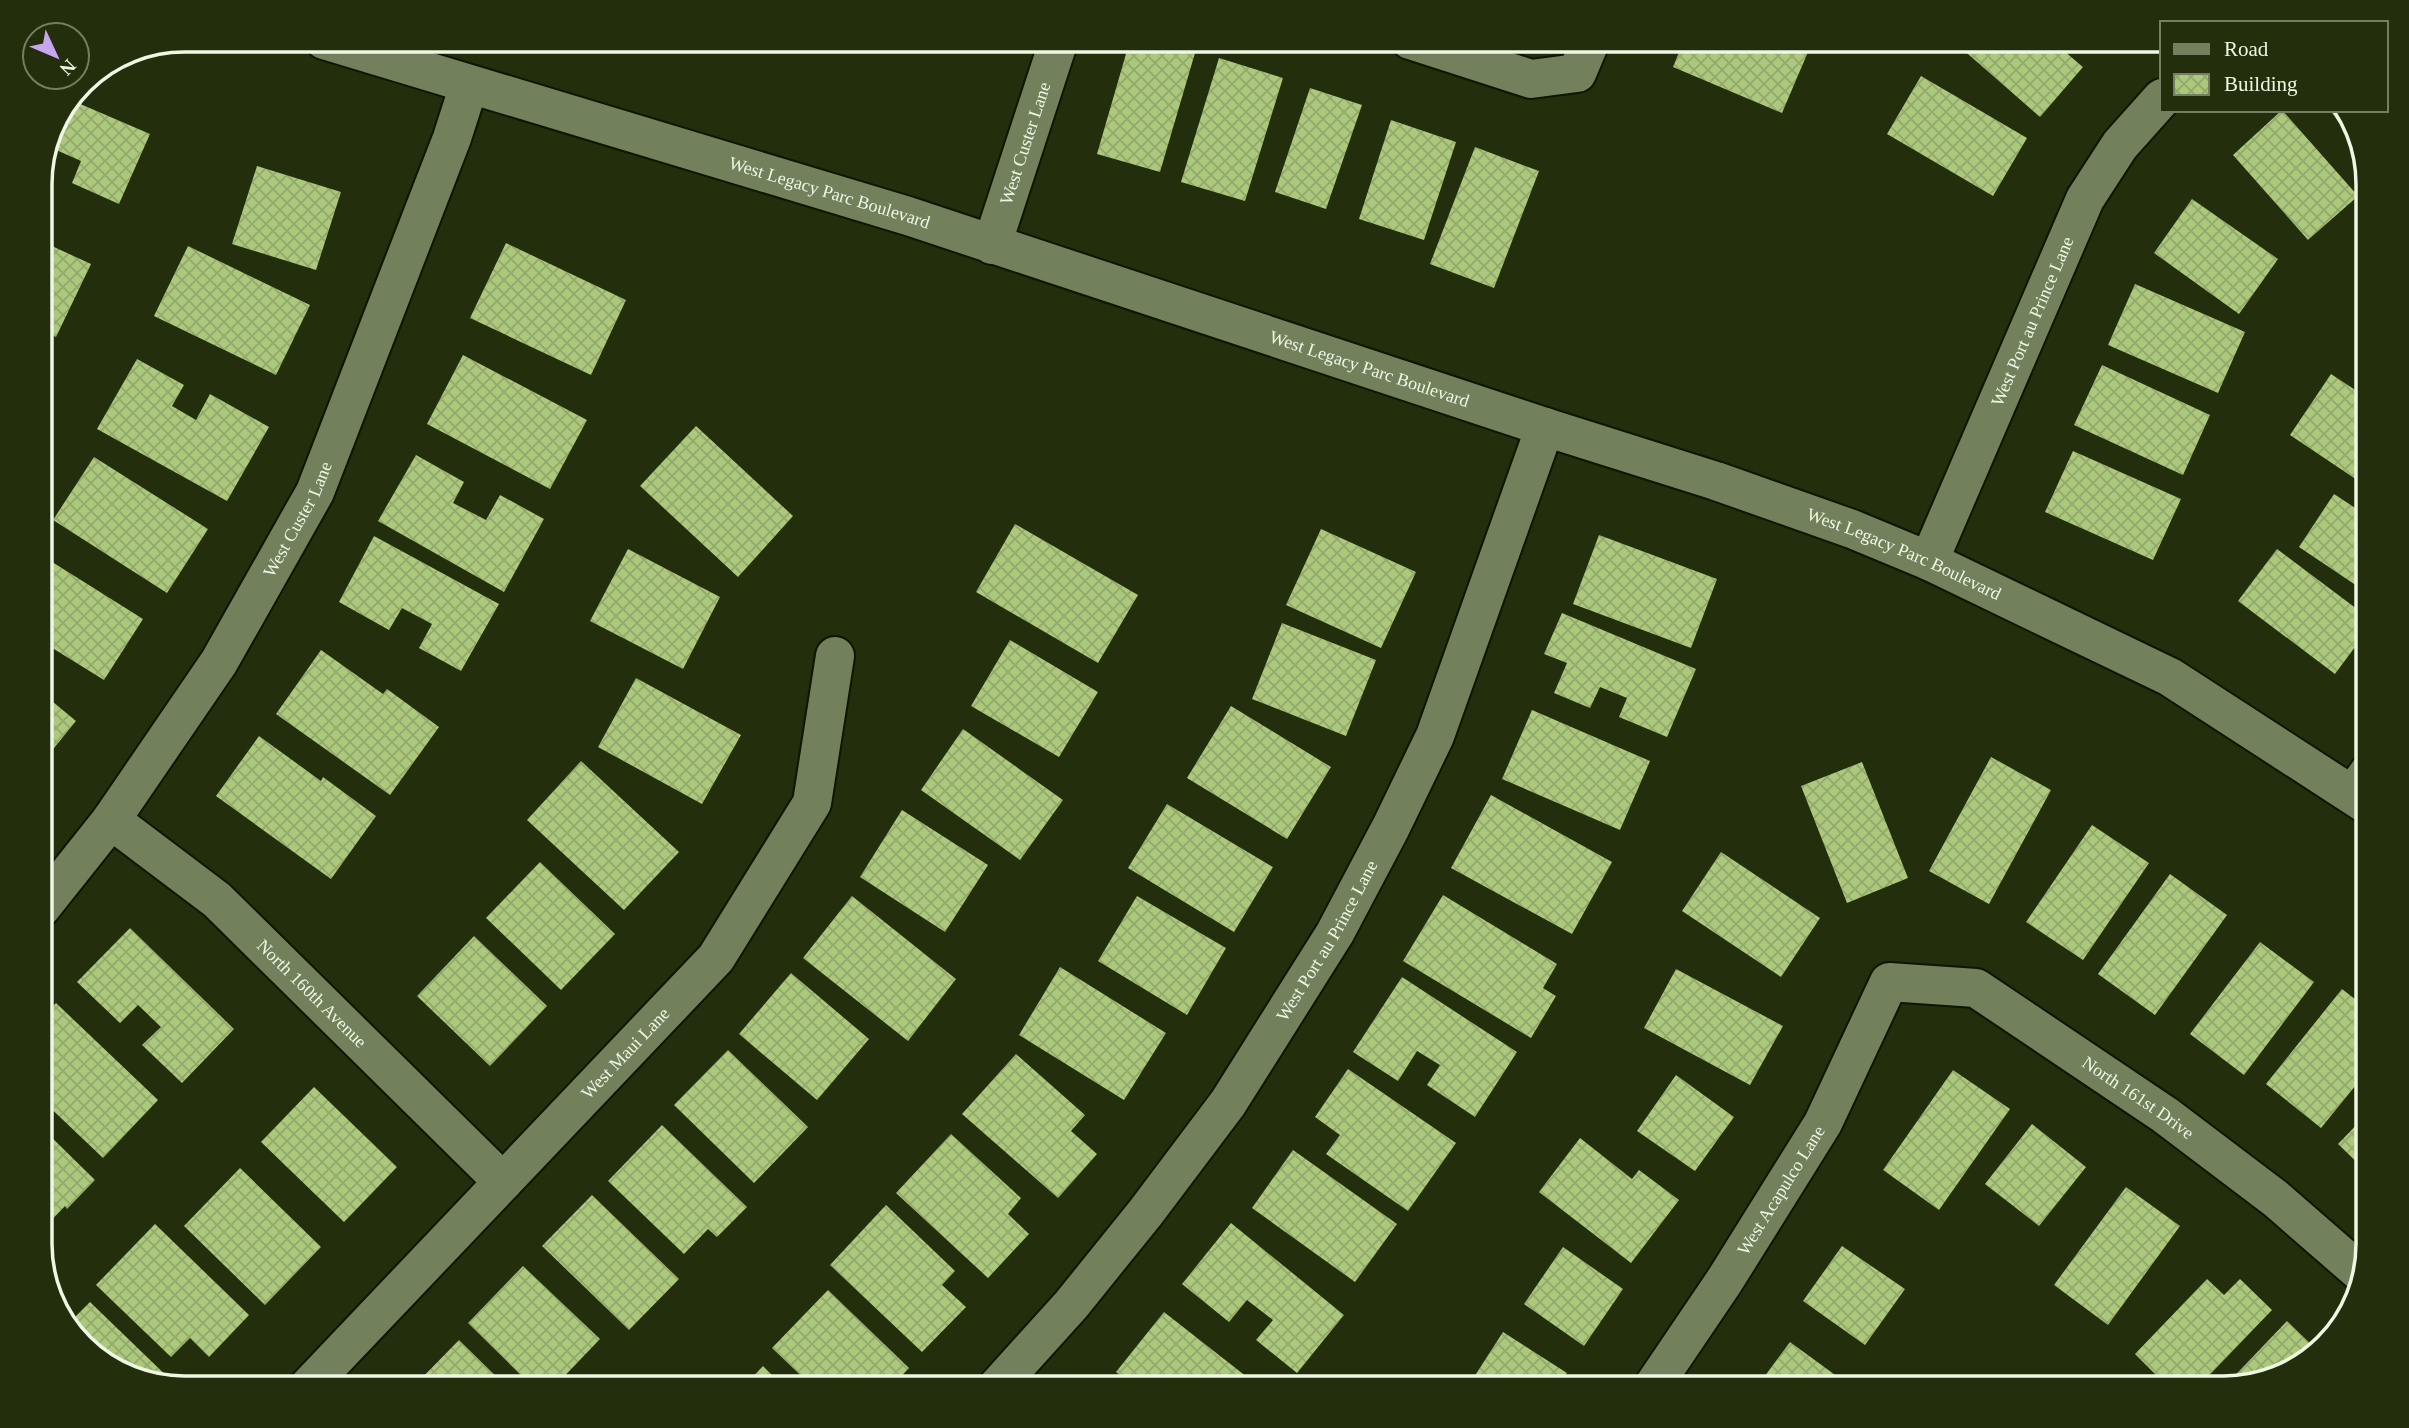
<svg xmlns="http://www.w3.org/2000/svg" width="2409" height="1428" font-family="Georgia,serif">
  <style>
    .building { fill: url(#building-cross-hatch) }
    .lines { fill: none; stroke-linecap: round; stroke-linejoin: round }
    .minor-casing { stroke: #0c1600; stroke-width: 42 }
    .tertiary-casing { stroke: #0c1600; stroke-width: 42 }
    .minor { stroke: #72805c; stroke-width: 38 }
    .tertiary { stroke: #72805c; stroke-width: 38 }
    .labels { text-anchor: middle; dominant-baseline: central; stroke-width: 7; stroke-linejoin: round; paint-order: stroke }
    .street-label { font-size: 18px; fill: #eef7e3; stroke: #232e0d }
    .rim { fill: none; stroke: #eef7e3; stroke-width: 3.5 }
  </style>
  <defs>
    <pattern id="building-cross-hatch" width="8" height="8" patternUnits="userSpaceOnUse" patternTransform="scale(1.75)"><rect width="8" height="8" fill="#abc87b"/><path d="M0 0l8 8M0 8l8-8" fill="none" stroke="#92a86d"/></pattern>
  </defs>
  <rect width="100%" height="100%" fill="#232e0d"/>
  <path class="building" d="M1130,40H1149L1195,53L1160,172L1097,154Z
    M1684,40H1780L1808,52L1782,113L1673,67Z
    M1952,40H2051L2083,67L2040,117Z
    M1219,58L1283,78L1245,201L1181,182Z
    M1921,76L2027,138L1993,196L1887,134Z
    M1310,88L1362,105L1326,209L1275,192Z
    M71,100L150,134L119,204L72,183L81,161L54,149L41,176L51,129Z
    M2282,110L2358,196L2308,240L2233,155Z
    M2330,110H2347L2349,112L2361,153Z
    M1391,120L1456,142L1424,240L1359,219Z
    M1475,147L1539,171L1494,288L1430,264Z
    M257,166L341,192L316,270L232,244Z
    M2192,199L2278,259L2239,314L2154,253Z
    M41,241L91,264L56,337L41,330Z
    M506,243L626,300L591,375L470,318Z
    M188,246L310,305L276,375L154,316Z
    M2135,284L2245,332L2218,393L2108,345Z
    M41,349L49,353L41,372Z
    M463,355L587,420L550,489L427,424Z
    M137,359L184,385L172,406L196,420L210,394L269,427L227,501L97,429Z
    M2102,365L2210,415L2183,475L2074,425Z
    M2331,374L2369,399V488L2290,435Z
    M696,426L793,516L738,577L640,486Z
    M2073,451L2181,499L2153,560L2045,512Z
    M416,455L464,482L453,503L486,520L500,495L544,519L504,592L378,521Z
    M94,457L208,529L167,593L53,520Z
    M2334,494L2369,517V594L2299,547Z
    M1015,524L1138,595L1098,663L976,592Z
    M1321,529L1416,572L1381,648L1286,605Z
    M1599,535L1717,579L1691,648L1573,604Z
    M374,536L499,604L461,671L419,648L432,624L402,608L389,630L339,602Z
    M628,549L720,597L683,669L590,621Z
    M2277,549L2369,618V628L2335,674L2238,601Z
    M41,555L143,619L104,680L41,641Z
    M1562,613L1696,669L1667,737L1619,717L1627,698L1600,687L1590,708L1554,693L1567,663L1544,654Z
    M1282,623L1376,660L1346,736L1252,699Z
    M1010,640L1098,692L1059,757L971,706Z
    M321,650L383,694L387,689L439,727L390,795L276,714Z
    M636,678L741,735L702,804L598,747Z
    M41,692L76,721L41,764Z
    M1231,706L1331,767L1287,839L1187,778Z
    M1532,710L1650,761L1620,830L1502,779Z
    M963,729L1063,800L1020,860L921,790Z
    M259,736L321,781L323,777L376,816L331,879L216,796Z
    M1991,757L2051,790L1989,904L1929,871Z
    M581,761L679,852L624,910L527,820Z
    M1862,762L1908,878L1847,903L1801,786Z
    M1491,795L1612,862L1572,934L1451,868Z
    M1167,804L1273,867L1234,932L1128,868Z
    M902,810L988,865L945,932L860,877Z
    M2092,825L2149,863L2083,960L2026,922Z
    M1721,852L1820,918L1781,977L1682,911Z
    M540,862L615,934L561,990L486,918Z
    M2170,874L2227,915L2155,1015L2098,974Z
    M1443,895L1557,964L1543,988L1556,996L1531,1038L1403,961Z
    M852,896L956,979L908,1041L803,958Z
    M1137,896L1226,948L1187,1015L1098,961Z
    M130,928L234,1029L182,1083L142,1045L161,1027L138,1005L120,1023L77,982Z
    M474,936L547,1006L490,1066L417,996Z
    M2260,942L2314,982L2244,1075L2190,1034Z
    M1060,967L1166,1033L1124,1100L1019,1035Z
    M1676,969L1783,1026L1750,1085L1644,1028Z
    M791,973L869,1039L817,1100L739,1034Z
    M1402,977L1517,1052L1475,1117L1427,1085L1440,1065L1417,1051L1398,1081L1353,1052Z
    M2342,989L2369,1010V1069L2321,1128L2266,1084Z
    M56,1003L158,1100L103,1158L41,1099V1019Z
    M728,1050L808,1127L754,1183L674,1105Z
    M1016,1054L1085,1115L1071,1131L1097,1154L1058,1198L962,1114Z
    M1348,1069L1456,1143L1408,1211L1326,1154L1340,1135L1315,1117Z
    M1953,1070L2010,1109L1939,1210L1883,1170Z
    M1676,1075L1734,1117L1695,1171L1637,1131Z
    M314,1087L397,1167L344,1222L261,1142Z
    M2369,1112V1174L2338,1144Z
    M2032,1124L2086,1167L2039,1226L1985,1184Z
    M662,1125L747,1207L717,1237L708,1229L684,1254L608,1181Z
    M41,1127L95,1180L67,1209L65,1206L41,1231Z
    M951,1134L1021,1198L1008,1214L1029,1234L988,1278L896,1193Z
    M1580,1138L1632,1179L1639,1170L1679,1200L1631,1263L1539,1192Z
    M1293,1150L1397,1224L1355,1282L1252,1208Z
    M240,1168L321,1247L265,1305L184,1226Z
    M2126,1187L2180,1226L2108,1325L2054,1285Z
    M592,1195L679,1279L629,1330L542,1246Z
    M886,1205L955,1271L942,1285L966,1307L922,1352L830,1265Z
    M1231,1223L1344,1315L1297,1373L1256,1340L1273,1320L1247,1300L1229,1322L1182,1284Z
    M155,1224L249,1315L209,1357L190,1338L171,1357L96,1285Z
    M1842,1246L1905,1289L1865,1345L1803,1301Z
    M1563,1247L1623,1289L1584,1346L1524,1304Z
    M523,1266L600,1339L553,1388H534L468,1323Z
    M2207,1279L2224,1295L2240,1279L2272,1310L2197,1388H2169L2135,1354Z
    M828,1290L909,1368L890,1388H814L772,1348Z
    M90,1302L177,1386L112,1368L68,1324Z
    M1164,1312L1261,1388H1136L1116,1372Z
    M2287,1321L2316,1349L2297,1368L2223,1388Z
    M1503,1332L1567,1373L1558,1388H1467Z
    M459,1340L508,1388H412Z
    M1790,1342L1853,1388H1756Z
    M763,1366L785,1388H742Z
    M1401,1379L1412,1388H1394Z"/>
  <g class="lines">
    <defs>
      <g id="minor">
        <path d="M1410,40L1531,79L1577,73L1591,40"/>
        <path id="s1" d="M992,245L1059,40"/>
        <path id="s2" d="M1929,561L2085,199L2120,145L2162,98"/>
        <path d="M2353,794L2369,772"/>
        <path id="s3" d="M111,820L217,900L503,1182"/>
        <path id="s4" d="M307,1388L716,958L812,803L835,656"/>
        <path id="s5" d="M996,1388L1071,1305L1146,1212L1228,1103L1335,933L1391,827L1435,736L1545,427"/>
        <path id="s6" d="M1652,1388L1725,1280L1823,1123L1889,982L1976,988L2165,1115L2276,1199L2361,1273"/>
      </g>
      <g id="tertiary">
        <path id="s7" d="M324,40L908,216L1545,427L1716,481L1852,529L1929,561L2170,677L2369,806"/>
        <path id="s8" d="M41,908L111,820L219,662L315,492L452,138L469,85"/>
      </g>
    </defs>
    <use href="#minor" class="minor-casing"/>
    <use href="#tertiary" class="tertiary-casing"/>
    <use href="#minor" class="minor"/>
    <use href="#tertiary" class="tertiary"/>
  </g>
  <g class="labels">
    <g class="street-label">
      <text stroke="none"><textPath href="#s1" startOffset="107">West Custer Lane</textPath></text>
      <text stroke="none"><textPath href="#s7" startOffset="528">West Legacy Parc Boulevard</textPath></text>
      <text stroke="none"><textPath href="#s2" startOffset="261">West Port au Prince Lane</textPath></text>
      <text stroke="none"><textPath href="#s7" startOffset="1096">West Legacy Parc Boulevard</textPath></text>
      <text stroke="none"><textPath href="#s8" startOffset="467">West Custer Lane</textPath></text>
      <text stroke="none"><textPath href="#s7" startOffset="1662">West Legacy Parc Boulevard</textPath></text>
      <text stroke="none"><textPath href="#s5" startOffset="558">West Port au Prince Lane</textPath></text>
      <text stroke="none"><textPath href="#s3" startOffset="266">North 160th Avenue</textPath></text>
      <text stroke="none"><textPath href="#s4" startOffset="462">West Maui Lane</textPath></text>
      <text stroke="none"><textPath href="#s6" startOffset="754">North 161st Drive</textPath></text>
      <text stroke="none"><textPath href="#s6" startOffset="236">West Acapulco Lane</textPath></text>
    </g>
  </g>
  <path d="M0 0H2409V1428H0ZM184 52H2224A132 132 0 0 1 2356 184V1244A132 132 0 0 1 2224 1376H184A132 132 0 0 1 52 1244V184A132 132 0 0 1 184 52Z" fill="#232e0d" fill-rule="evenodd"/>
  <path class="rim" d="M184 52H2224A132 132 0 0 1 2356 184V1244A132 132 0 0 1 2224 1376H184A132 132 0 0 1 52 1244V184A132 132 0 0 1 184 52Z"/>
  <rect x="2160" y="21" width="228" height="91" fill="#232e0d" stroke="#747e63" stroke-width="2"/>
  <rect x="2174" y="44" width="35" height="10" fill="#72805c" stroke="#747e63" stroke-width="2"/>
  <text x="2224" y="56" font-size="21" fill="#eef7e3">Road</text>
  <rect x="2174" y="74" width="35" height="21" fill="url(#building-cross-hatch)" stroke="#747e63" stroke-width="2"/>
  <text x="2224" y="91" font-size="21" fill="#eef7e3">Building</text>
  <g transform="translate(56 56) rotate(134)"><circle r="33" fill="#232e0d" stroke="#747e63" stroke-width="2"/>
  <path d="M0-5L12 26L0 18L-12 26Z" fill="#c8a6ef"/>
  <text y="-10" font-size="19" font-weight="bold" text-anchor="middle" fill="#eef7e3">N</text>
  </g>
</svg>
